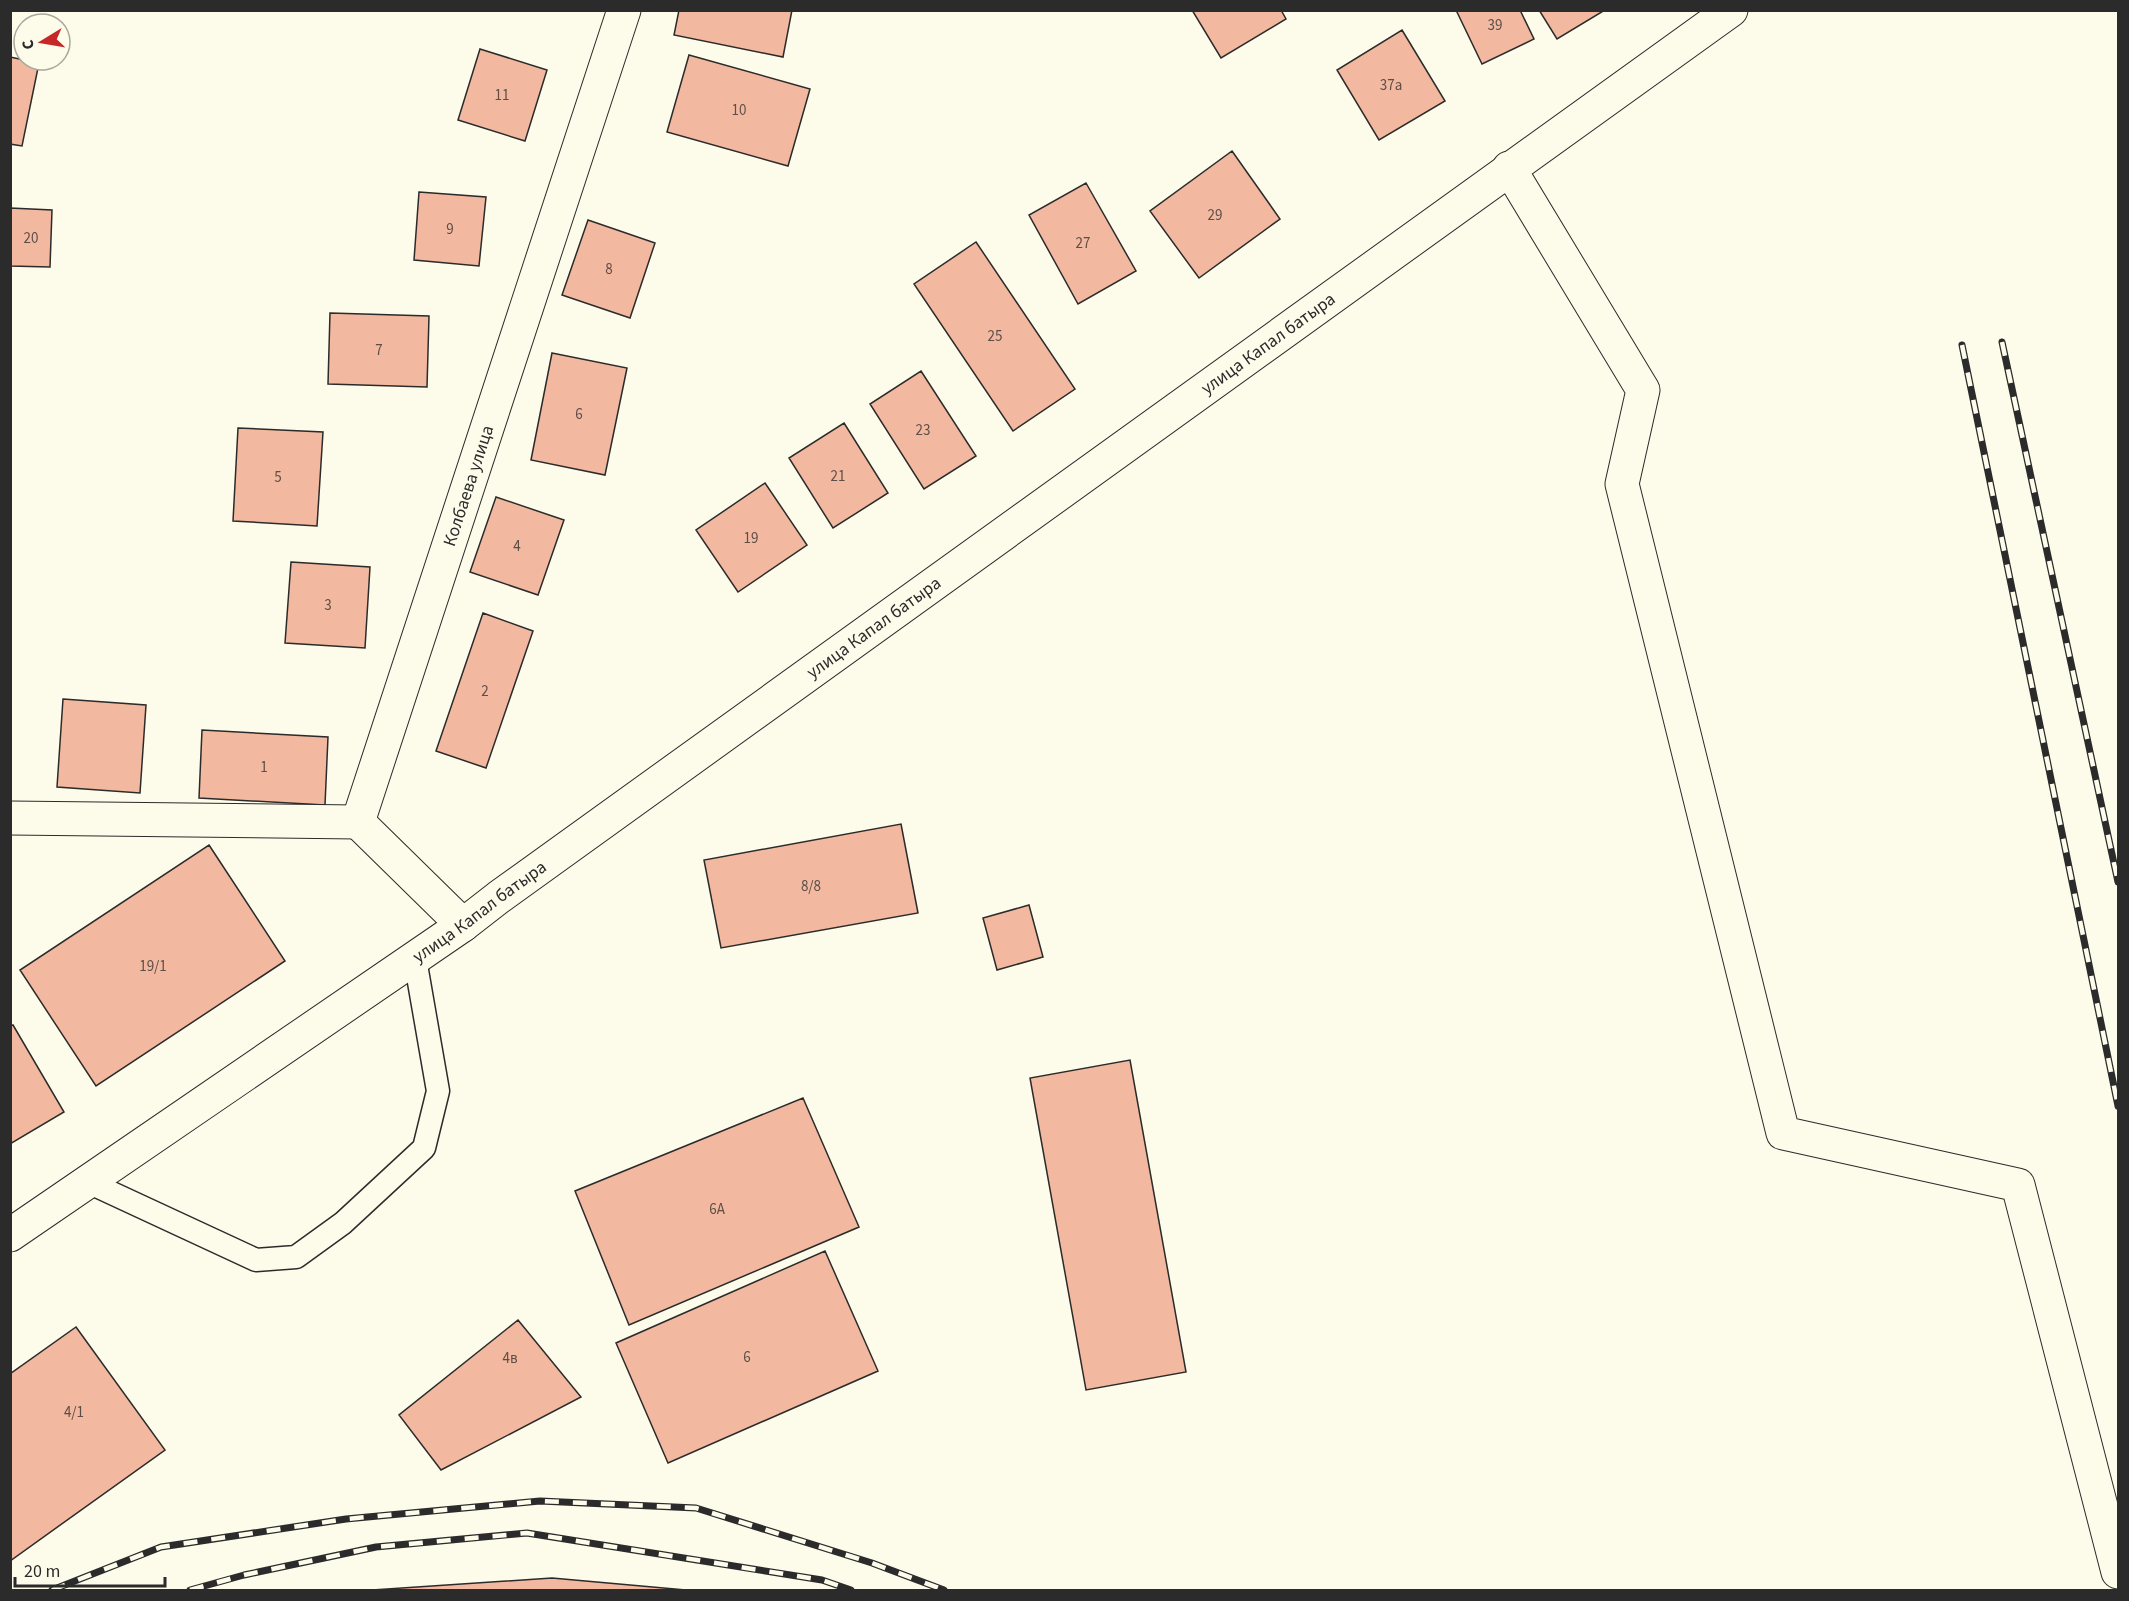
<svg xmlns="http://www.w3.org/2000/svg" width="2129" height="1601" font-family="'Source Sans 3',sans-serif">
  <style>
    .building { fill: #f2b8a0; stroke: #2b2b2b; stroke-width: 1.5 }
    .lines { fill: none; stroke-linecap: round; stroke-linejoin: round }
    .lane-casing { stroke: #2b2b2b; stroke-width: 25 }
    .street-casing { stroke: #2b2b2b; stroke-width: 35 }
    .secondary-casing { stroke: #2b2b2b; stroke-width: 35 }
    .lane { stroke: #fdfbea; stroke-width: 22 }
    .street { stroke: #fdfbea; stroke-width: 33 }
    .secondary { stroke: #fdfbea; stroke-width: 33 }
    .rail-casing { stroke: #2b2b2b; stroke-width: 7 }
    .rail { stroke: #fdfbea; stroke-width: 4.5; stroke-dasharray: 14; stroke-linecap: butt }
    .labels { text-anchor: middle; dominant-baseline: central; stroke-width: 4.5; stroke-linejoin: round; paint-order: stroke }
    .number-label { font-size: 15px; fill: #5d4e48 }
    .street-label { font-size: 18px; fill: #2b2b2b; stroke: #fdfbea }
  </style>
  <rect width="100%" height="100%" fill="#fdfbea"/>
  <path class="building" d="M679,10H792L783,57L674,35Z
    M1192,10H1281L1286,19L1221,58Z
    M1456,10H1520L1534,39L1482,64Z
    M1539,10H1605L1557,39Z
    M1402,30L1445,101L1379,140L1337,70Z
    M480,49L547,70L525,141L458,120Z
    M689,55L810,89L788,166L667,132Z
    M10,57L39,63L22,146L10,144Z
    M1232,151L1280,219L1199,278L1150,211Z
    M1086,183L1136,271L1078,304L1029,215Z
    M419,192L486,197L479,266L414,260Z
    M10,208L52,210L50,267L10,266Z
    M588,220L655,243L630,318L562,295Z
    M976,242L1075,389L1013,431L914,284Z
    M330,313L429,316L427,387L328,384Z
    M552,353L627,368L605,475L531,460Z
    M921,371L976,456L924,489L870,404Z
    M844,423L888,493L833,528L789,458Z
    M238,428L323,432L317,526L233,521Z
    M765,483L807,545L738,592L696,530Z
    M496,497L564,520L538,595L470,572Z
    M291,562L370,567L365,648L285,643Z
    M483,613L533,631L486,768L436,751Z
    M63,699L146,705L140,793L57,787Z
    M202,730L328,737L325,805L199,798Z
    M901,824L918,913L721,948L704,860Z
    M209,845L285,961L96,1086L20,970Z
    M1029,905L1043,957L997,970L983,918Z
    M13,1025L64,1112L10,1144V1026Z
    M1130,1060L1186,1372L1086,1390L1030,1078Z
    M803,1098L859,1227L629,1325L575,1191Z
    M825,1251L878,1371L668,1463L616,1343Z
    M518,1320L581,1397L441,1470L399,1415Z
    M76,1327L165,1450L10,1561V1374Z
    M552,1578L686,1590H372Z"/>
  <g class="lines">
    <defs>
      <path id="lane" d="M88,1182L256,1260L296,1257L343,1223L424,1148L438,1091L415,959"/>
      <g id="street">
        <path d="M1509,168L1643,390L1622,484L1783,1133L2018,1185L2118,1572"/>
        <path d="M10,818L358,822"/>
        <path id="s1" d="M463,925L358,822L624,10"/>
      </g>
      <g id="secondary">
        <path id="s2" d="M10,1235L463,925L499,897L1731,10"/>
      </g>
    </defs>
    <use href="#lane" class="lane-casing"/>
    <use href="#street" class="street-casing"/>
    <use href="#secondary" class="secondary-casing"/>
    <use href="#lane" class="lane"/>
    <use href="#street" class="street"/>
    <use href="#secondary" class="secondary"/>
    <defs>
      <path id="rail" d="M2002,342L2118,882
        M1962,345L2118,1106
        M52,1590L161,1547L346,1519L540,1501L696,1508L872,1563L944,1590
        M190,1590L244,1575L376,1547L527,1533L822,1580L851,1590"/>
    </defs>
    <use href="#rail" class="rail-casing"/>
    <use href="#rail" class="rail"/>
  </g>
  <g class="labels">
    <g class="number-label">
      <text x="1495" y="25">39</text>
      <text x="1391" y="85">37а</text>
      <text x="502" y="95">11</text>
      <text x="739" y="110">10</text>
      <text x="1215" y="215">29</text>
      <text x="450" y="229">9</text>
      <text x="31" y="238">20</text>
      <text x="1083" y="243">27</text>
      <text x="609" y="269">8</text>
      <text x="995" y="336">25</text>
      <text x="379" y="350">7</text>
      <text x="579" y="414">6</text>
      <text x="923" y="430">23</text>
      <text x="838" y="476">21</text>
      <text x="278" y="477">5</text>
      <text x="751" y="538">19</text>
      <text x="517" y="546">4</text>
      <text x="328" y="605">3</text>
      <text x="485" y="691">2</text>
      <text x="264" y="767">1</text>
      <text x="811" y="886">8/8</text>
      <text x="153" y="966">19/1</text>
      <text x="717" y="1209">6А</text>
      <text x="747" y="1357">6</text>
      <text x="510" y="1358">4в</text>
      <text x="74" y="1412">4/1</text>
    </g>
    <g class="street-label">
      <text stroke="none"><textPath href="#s2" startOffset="1542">улица Капал батыра</textPath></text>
      <text stroke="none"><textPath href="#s1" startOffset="501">Колбаева улица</textPath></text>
      <text stroke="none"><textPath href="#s2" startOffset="1056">улица Капал батыра</textPath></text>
      <text stroke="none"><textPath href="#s2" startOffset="570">улица Капал батыра</textPath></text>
    </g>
  </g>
  <rect width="2129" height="1601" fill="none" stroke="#2b2b2b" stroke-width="24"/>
  <g transform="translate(42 42) rotate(259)"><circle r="28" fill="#fdfbea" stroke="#a9a89e" stroke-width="1.5"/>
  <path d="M0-4.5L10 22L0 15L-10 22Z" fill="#c62828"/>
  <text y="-9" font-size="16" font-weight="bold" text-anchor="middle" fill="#2b2b2b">С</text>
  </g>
  <path d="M15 1577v9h150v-9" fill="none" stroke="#2b2b2b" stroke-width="3"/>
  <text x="24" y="1577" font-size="18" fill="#2b2b2b" stroke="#fdfbea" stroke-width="4.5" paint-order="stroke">20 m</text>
</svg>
